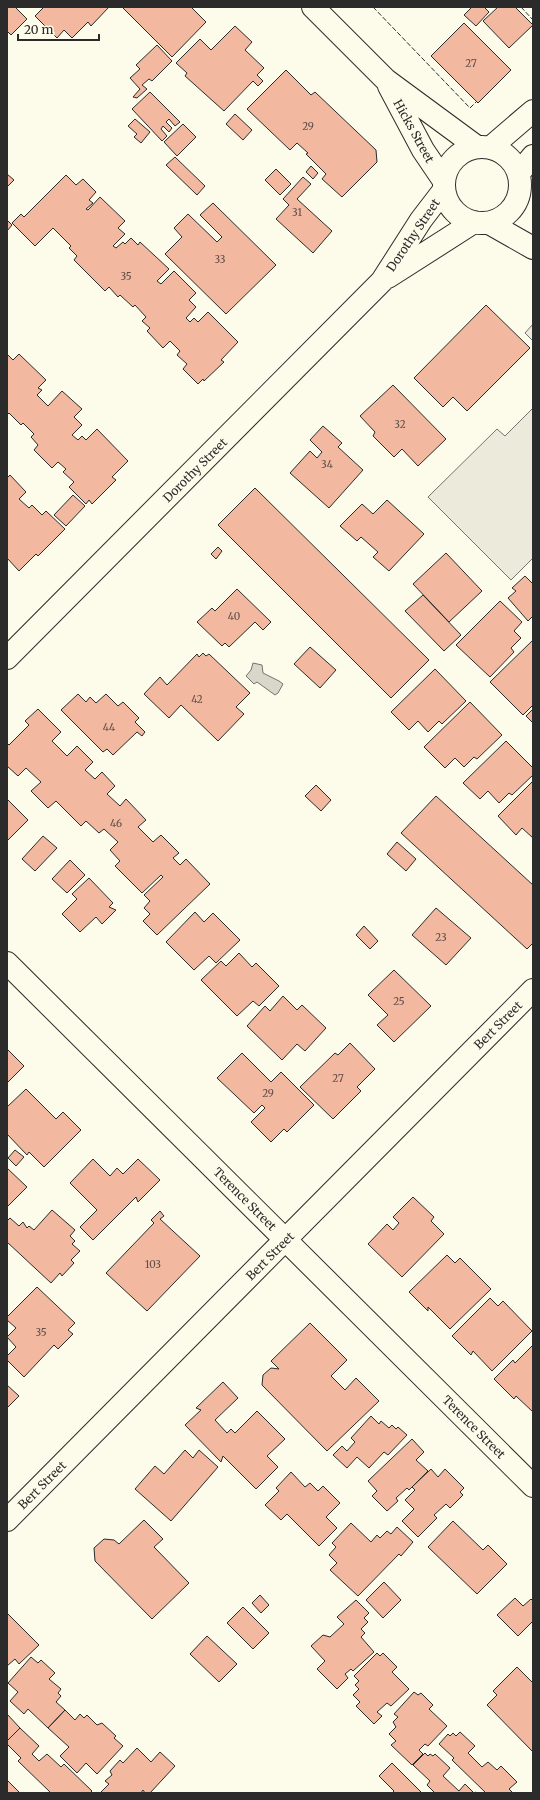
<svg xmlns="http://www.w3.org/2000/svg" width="540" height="1800" font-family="Merriweather,serif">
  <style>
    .parking { fill: #eceadb; stroke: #74746e }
    .water { fill: #d8d7c9; stroke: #74746e }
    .building { fill: #f2b8a0; stroke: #2b2b2b }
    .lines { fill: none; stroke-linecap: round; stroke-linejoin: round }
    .street-casing { stroke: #2b2b2b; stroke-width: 24 }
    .secondary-casing { stroke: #2b2b2b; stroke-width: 24 }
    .street { stroke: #fdfbea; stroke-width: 22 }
    .secondary { stroke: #fdfbea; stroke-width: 22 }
    .fence { stroke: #2b2b2b; stroke-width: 1; stroke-dasharray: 5 2; stroke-linecap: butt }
    .labels { text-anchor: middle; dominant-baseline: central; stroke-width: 3; stroke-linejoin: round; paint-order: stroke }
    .number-label { font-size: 10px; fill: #5d4e48 }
    .street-label { font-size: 12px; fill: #2b2b2b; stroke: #fdfbea }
  </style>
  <rect width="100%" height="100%" fill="#fdfbea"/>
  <path class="parking" d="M533,324V341L525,333Z
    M533,408V558L511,580L428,497L497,429L505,436Z"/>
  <path class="water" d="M253,663L262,665L263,673L279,681L283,684L278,693L275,695L257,682L254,684L246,676L251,670Z"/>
  <path class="building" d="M7,7H15L27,19L11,35L7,31Z
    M44,7H109L91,26L88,22L72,38L64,30L57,38L35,16Z
    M122,7H191L206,22L172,57Z
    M472,7H484L489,12L476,26L464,15Z
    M498,7H515L533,25L509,48L483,21Z
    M464,23L511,70L478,103L431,56Z
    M235,26L252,42L245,50L264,68L257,75L263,81L258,86L253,81L224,111L185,76L187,73L176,63L200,39L211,50Z
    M157,45L172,61L152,81L149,79L142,85L147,89L137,98L133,97L140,89L130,78L140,69L136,65Z
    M286,70L311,95L315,92L376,150L377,162L342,197L322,179L326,174L306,154L308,153L297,143L290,150L247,109Z
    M150,92L180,122L175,126L169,119L166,122L172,128L169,132L163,126L161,129L167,136L162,141L132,109Z
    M235,114L252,130L243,140L226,124Z
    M135,119L150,132L141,143L134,137L137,134L128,126Z
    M183,124L196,137L177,156L164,142Z
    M175,157L205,186L197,195L166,165Z
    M311,166L318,173L313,179L306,172Z
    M276,169L291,184L280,195L265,180Z
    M7,174L14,180L7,187Z
    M66,175L76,185L83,179L96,192L89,200L93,203L86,209L88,210L100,197L125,221L118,228L125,234L113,246L116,248L123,242L125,244L131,238L138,245L140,242L169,269L157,281L161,284L174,271L196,293L189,300L196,307L186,318L190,322L194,318L198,322L208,312L238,342L221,360L224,362L204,381L203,379L198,384L183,369L187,364L177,355L180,351L170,341L163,348L147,331L150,328L142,321L146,317L135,305L133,307L120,295L118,297L109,287L105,291L74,260L77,256L69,248L71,246L53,228L35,246L12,223L21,214L24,217Z
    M303,177L311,184L297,199L332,231L313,253L276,219L289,205L283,199Z
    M213,203L276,265L226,314L165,254L182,237L174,228L188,214L217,242L222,237L200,215Z
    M7,220L12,225L7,231Z
    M486,305L530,348L467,411L453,397L443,407L414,378Z
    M19,354L46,380L38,388L42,390L37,395L48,406L62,391L82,409L74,417L82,425L72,435L78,440L82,436L86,440L97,429L128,461L112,477L116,480L92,504L89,500L86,504L69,487L74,482L63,472L66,469L58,462L52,468L34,450L38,445L31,437L34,434L23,423L21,425L9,413L7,415V357L8,355L13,360Z
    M393,385L446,439L418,466L402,449L394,457L373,436L375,432L360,416Z
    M323,426L342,443L338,447L363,470L329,508L290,473L310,451L317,458L322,452L310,440Z
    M10,475L26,492L19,499L29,508L32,505L42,515L46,511L65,529L38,556L36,554L19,571L7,558V478Z
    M255,488L429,660L391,698L218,525Z
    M73,495L85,506L66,526L54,515Z
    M387,500L424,534L389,571L373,557L378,552L361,537L357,541L340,526L362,504L373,514Z
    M218,547L222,551L216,559L211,554Z
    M446,553L482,591L449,622L413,584Z
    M525,576L533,584V616L528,621L508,598L516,591L512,588Z
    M237,589L271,622L263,630L255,622L229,647L225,643L222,646L197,622L212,608L215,611Z
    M423,595L461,635L444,651L405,611Z
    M500,601L522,622L514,631L521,638L511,648L514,652L490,677L456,645Z
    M533,640V705L523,715L490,682Z
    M310,647L336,670L320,688L294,664Z
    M203,653L206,656L209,654L250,693L236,707L244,714L218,741L181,705L169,718L144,694L160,677L167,685L197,654L199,657Z
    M435,669L466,701L442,724L439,721L428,732L418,721L409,730L391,712Z
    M78,694L86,702L90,697L96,703L106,694L118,706L123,702L139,718L135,722L145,732L142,736L137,732L113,755L107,749L103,752L61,710Z
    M470,702L502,735L477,759L474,757L464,767L455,758L445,768L424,747Z
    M38,709L61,732L52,741L67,756L77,746L93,762L85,770L95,779L102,772L115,786L107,794L120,806L126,799L146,820L138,827L153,842L161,835L179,853L173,858L180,865L186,859L210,884L157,935L143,921L150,914L144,908L150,901L144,895L163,877L161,875L142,893L115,866L120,861L110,850L118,842L104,829L99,833L86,821L81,826L56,801L48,808L31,791L41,782L26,768L18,776L7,766V743L9,745L29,725L25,721Z
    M533,709V723L526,716Z
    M506,741L533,768V775L512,795L509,793L499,803L488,791L480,799L463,783Z
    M533,781V838L522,828L516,835L498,816Z
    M316,785L331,800L321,811L305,796Z
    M436,796L533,885V943L527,949L401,833Z
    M7,799L28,820L7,841Z
    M43,836L57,848L35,871L22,859Z
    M397,842L416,859L406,871L387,854Z
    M70,860L85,875L67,893L52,879Z
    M89,878L113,903L109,907L116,910L102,924L96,917L80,932L62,914L77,899L72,894Z
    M436,908L471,938L446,965L412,935Z
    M195,912L204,922L213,913L240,940L216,963L209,956L194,970L166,942Z
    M364,926L378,941L370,949L356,935Z
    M239,953L252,967L256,963L279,986L259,1006L253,1001L237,1016L201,980L221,961L226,966Z
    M394,970L431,1006L394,1042L377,1025L388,1015L368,995Z
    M283,996L297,1010L302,1005L326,1028L305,1051L297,1044L282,1060L247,1026L265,1006L270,1011Z
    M350,1043L375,1069L357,1087L361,1091L333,1119L300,1087L335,1053L338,1055Z
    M7,1049L24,1066L7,1083Z
    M242,1053L271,1082L281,1072L314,1105L287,1132L284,1129L271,1142L251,1122L265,1108L262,1105L254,1113L217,1078Z
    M26,1089L56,1119L63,1112L81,1130L44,1167L29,1152L27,1155L7,1134V1107Z
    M15,1150L24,1157L16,1166L8,1158Z
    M93,1159L110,1176L117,1168L123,1174L138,1159L160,1180L138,1202L136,1197L93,1240L80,1227L97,1210L70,1183Z
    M7,1168L27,1187L7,1207Z
    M413,1197L434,1217L431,1221L444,1234L402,1277L368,1244L387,1224L393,1230L399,1223L393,1217Z
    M52,1210L75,1230L70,1236L75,1241L72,1244L80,1251L71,1260L74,1263L62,1276L60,1273L51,1283L7,1242V1221L10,1218L19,1226L23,1222L27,1228L29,1226L34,1230Z
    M160,1211L164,1216L160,1219L200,1256L147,1311L106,1273L154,1223L151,1220Z
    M447,1255L455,1263L460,1258L491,1289L450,1329L428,1307V1311L409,1292Z
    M37,1287L75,1323L68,1330L73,1334L58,1349L54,1345L24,1377L7,1360V1356L16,1347L7,1337L16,1328L7,1320V1317Z
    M490,1298L498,1306L503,1301L532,1331L492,1371L473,1351L471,1355L452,1336Z
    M310,1323L347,1360L331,1376L345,1390L356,1378L379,1401L327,1451L262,1385L263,1375L271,1368L279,1369L271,1361Z
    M533,1345V1412L516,1396L514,1399L494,1379L513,1360L515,1363Z
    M223,1382L238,1398L215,1420L227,1433L231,1429L235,1433L257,1411L285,1439L267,1456L278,1467L256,1489L223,1456L221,1462L185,1425L201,1410L196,1408Z
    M7,1385L19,1396L7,1408Z
    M371,1416L379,1424L381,1421L389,1428L392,1425L396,1429L398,1427L407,1435L388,1455L384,1452L369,1468L357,1457L347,1468L333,1455L342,1446L347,1451L355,1442L351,1438Z
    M412,1439L424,1452L416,1460L428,1471L409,1490L407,1488L396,1498L398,1501L387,1511L372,1496L377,1491L368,1481Z
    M185,1450L193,1458L199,1450L218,1467L171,1521L135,1489L155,1466L164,1474Z
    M431,1469L438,1477L445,1469L464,1488L460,1492L463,1495L450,1508L446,1504L434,1515L437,1518L418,1537L402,1521L414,1509L405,1500L415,1490L412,1487Z
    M291,1472L305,1487L310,1483L318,1491L323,1486L340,1503L326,1517L337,1528L319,1546L287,1514L281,1520L265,1505L279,1491L276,1488Z
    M144,1520L163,1539L154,1547L189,1583L152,1619L95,1561L94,1548L104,1539L114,1540L119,1544Z
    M453,1521L483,1550L488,1545L507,1564L477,1594L428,1547Z
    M351,1523L371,1542L377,1535L380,1538L387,1531L391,1534L397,1527L413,1542L401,1556L399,1554L358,1596L330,1570L337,1563L329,1555L336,1547L332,1543Z
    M384,1582L401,1600L383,1618L366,1600Z
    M260,1595L269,1605L261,1613L252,1603Z
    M515,1598L523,1606L531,1599L533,1601V1621L518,1636L497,1615Z
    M356,1600L369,1613L364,1618L368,1622L361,1629L365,1633L361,1637L374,1652L353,1671L351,1669L345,1674L348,1678L337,1689L317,1669L325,1661L311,1646L323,1635L330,1637L344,1624L337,1617Z
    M243,1607L269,1633L253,1649L227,1623Z
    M7,1613L39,1645L19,1664L15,1659L7,1666Z
    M207,1636L237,1664L219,1682L190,1654Z
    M377,1653L380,1656L383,1653L397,1667L392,1672L409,1689L391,1706L387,1703L377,1712L382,1716L374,1724L356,1706L360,1702L353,1695L359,1689L355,1685L359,1681L354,1676Z
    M31,1657L38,1663L41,1660L55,1673L49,1679L61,1689L58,1693L61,1696L56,1702L65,1710L48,1728L28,1709L24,1714L10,1701L18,1692L8,1683Z
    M517,1667L532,1682L533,1680V1752L487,1705L497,1695L493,1691Z
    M414,1692L418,1695L421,1693L433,1705L429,1709L447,1726L428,1746L425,1744L419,1750L423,1754L412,1765L391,1745L396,1741L389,1734L396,1727L393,1722L398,1717L394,1714Z
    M65,1710L75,1720L80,1714L84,1718L87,1715L97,1725L102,1723L116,1736L114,1738L123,1746L97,1774L86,1763L77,1773L60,1756L69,1747L48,1728Z
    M7,1714L20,1728L7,1741Z
    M20,1728L39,1746L32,1754L39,1761L47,1754L61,1767L64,1764L92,1791L90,1793H51L18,1761L21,1758L7,1744V1741Z
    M460,1732L475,1746L468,1753L482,1767L488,1762L497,1770L501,1766L517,1782L509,1789L513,1793H486L452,1760L454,1758L439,1744L448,1734L450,1736L453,1733L456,1736Z
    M137,1748L151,1762L160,1752L175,1766L150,1793H145L143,1790L141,1793H100L109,1784L105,1781L112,1775L110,1771L120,1760L123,1763Z
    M425,1753L428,1756L430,1754L433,1756L435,1754L450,1768L443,1776L459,1791L465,1784L474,1793L476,1792L477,1793H435L427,1785L430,1781L413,1765Z
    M392,1763L422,1793H392L394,1791L379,1776Z
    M7,1780L20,1793H7Z"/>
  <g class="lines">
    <defs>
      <path id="street" d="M7,963L533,1486
        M7,1520L533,990"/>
      <path id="secondary" d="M313,7L386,80L477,147
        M389,86L423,150L444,181
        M444 185a38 38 0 1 1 76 0a38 38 0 1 1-76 0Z
        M491,147L533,111
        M519,173L533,156
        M489,223L533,248
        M388,277L474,222
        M7,658L382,281L421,220L444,190"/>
    </defs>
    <use href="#street" class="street-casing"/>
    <use href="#secondary" class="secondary-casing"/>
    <use href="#street" class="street"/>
    <use href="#secondary" class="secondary"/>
    <path class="fence" d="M373,7L470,108L476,102
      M521,7L533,20"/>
  </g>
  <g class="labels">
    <g class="number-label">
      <text x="471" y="63">27</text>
      <text x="308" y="126">29</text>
      <text x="297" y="212">31</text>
      <text x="220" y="259">33</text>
      <text x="126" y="276">35</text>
      <text x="400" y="424">32</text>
      <text x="327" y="464">34</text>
      <text x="234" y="616">40</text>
      <text x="197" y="699">42</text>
      <text x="109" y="727">44</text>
      <text x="116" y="823">46</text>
      <text x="441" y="937">23</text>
      <text x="399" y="1001">25</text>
      <text x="338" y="1078">27</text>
      <text x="268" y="1093">29</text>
      <text x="153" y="1264">103</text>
      <text x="41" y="1332">35</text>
    </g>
    <g class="street-label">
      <text transform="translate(414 131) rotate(61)">Hicks Street</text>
      <text transform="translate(413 235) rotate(-56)">Dorothy Street</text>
      <text transform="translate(195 470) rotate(-45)">Dorothy Street</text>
      <text transform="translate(498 1025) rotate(-45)">Bert Street</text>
      <text transform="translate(245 1199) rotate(45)">Terence Street</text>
      <text transform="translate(270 1256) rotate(-45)">Bert Street</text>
      <text transform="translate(474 1427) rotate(45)">Terence Street</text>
      <text transform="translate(42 1485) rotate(-45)">Bert Street</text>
    </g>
  </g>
  <rect width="540" height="1800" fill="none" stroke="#2b2b2b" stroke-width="16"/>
  <path d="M18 34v6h81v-6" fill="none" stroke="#2b2b2b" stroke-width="2"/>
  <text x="24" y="34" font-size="12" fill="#2b2b2b" stroke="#fdfbea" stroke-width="3" paint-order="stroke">20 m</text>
</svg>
